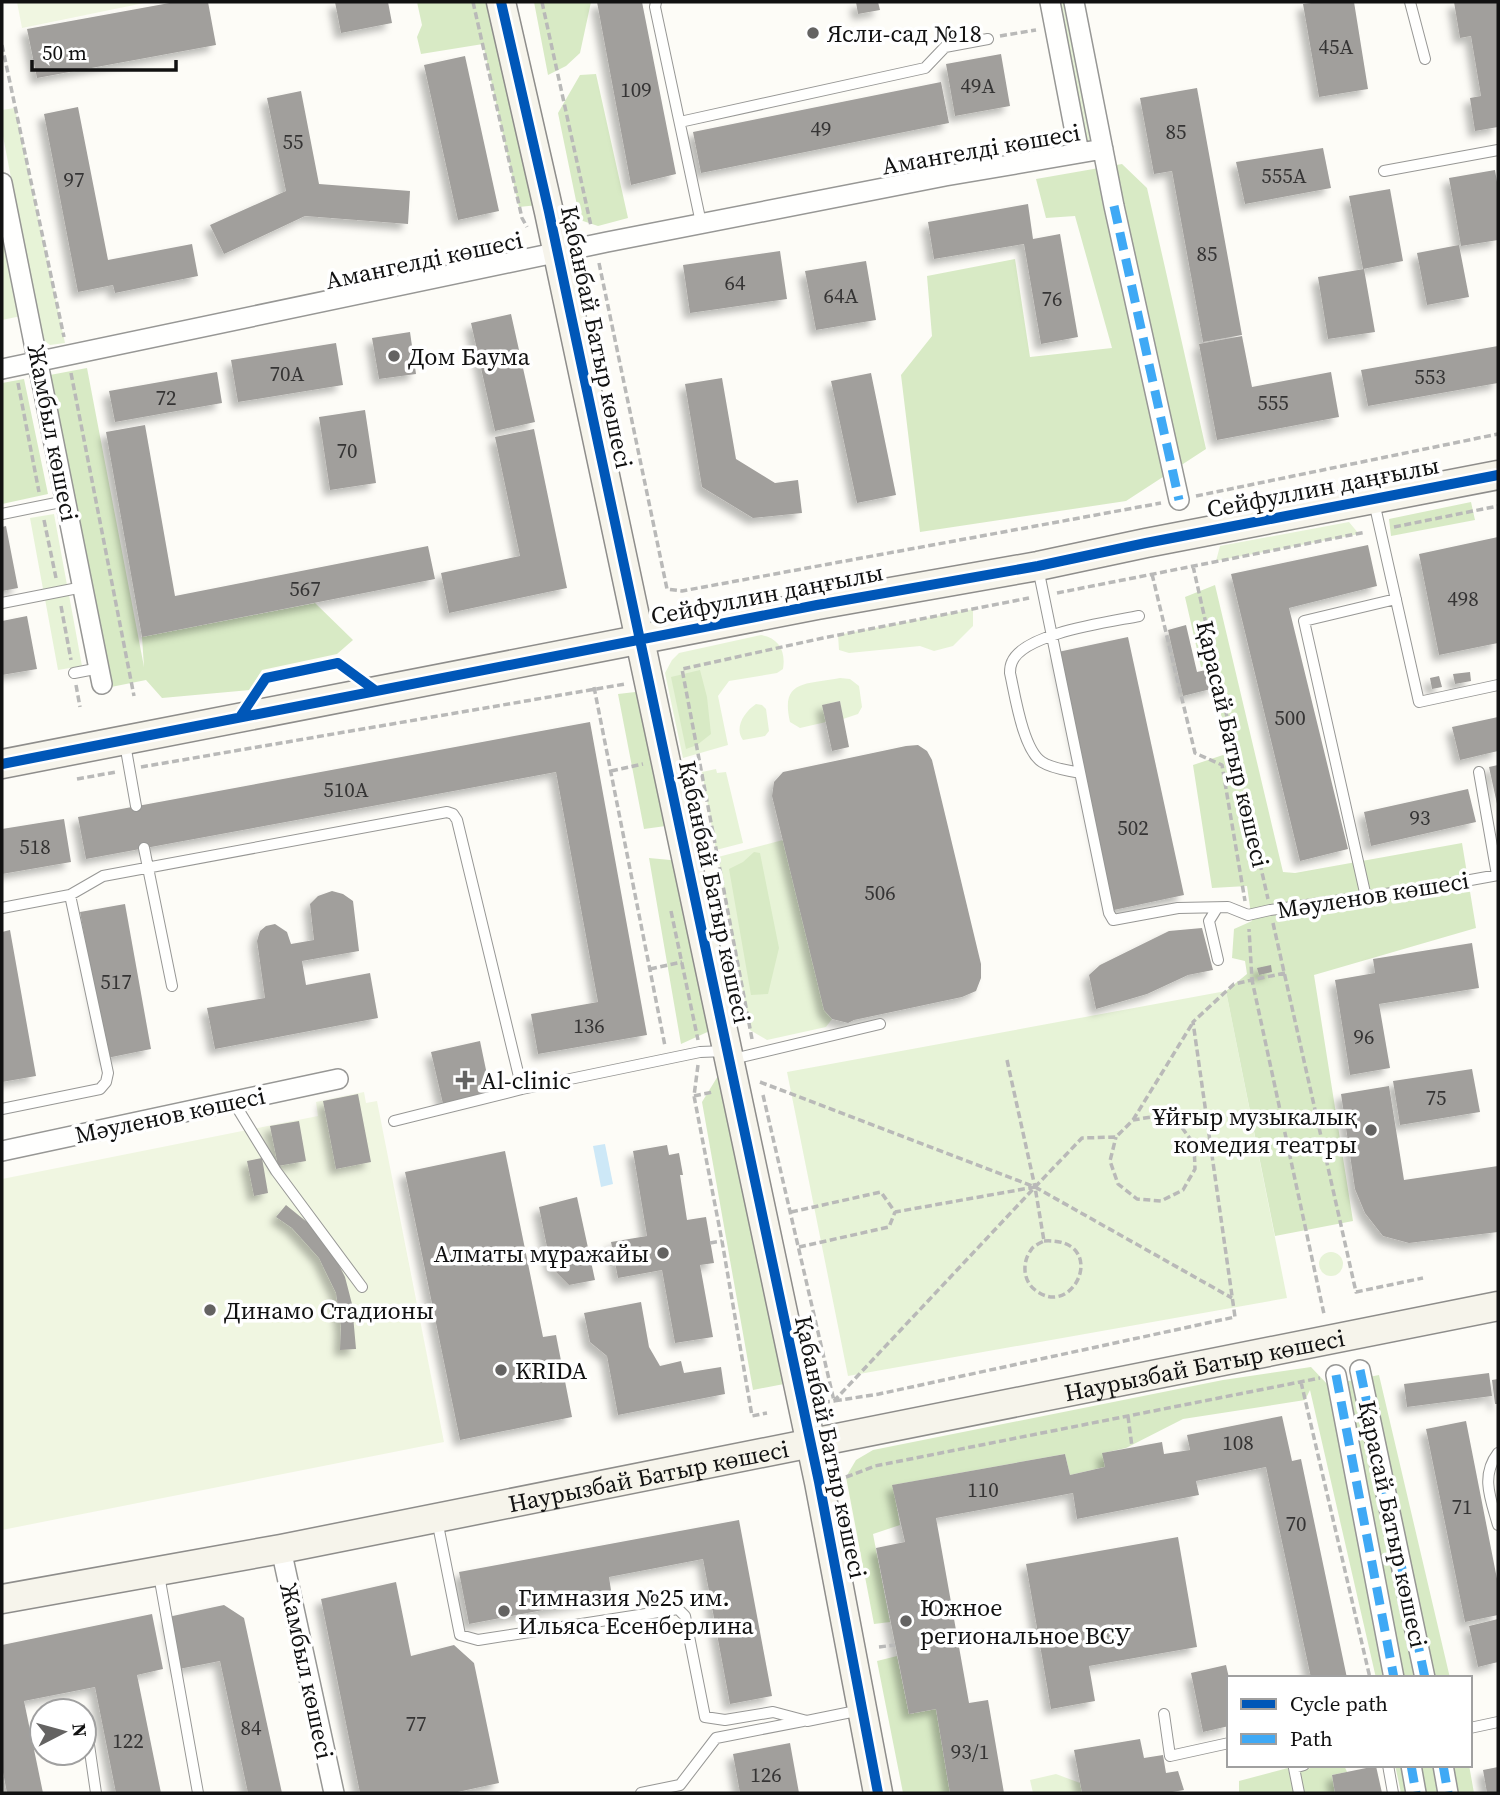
<svg xmlns="http://www.w3.org/2000/svg" width="1500" height="1795" font-family="'Source Serif 4',serif">
  <style>
    .green { fill: #e7f3d7 }
    .forest { fill: #d8eac5 }
    .pitch { fill: #f0f6e1 }
    .water { fill: #cde8f7 }
    .building { fill: #a19f9c; filter: url(#shadow) }
    .lines { fill: none; stroke-linecap: round; stroke-linejoin: round }
    .lane-casing { stroke: #979795; stroke-width: 12 }
    .street-casing { stroke: #979795; stroke-width: 22 }
    .secondary-casing { stroke: #8e8d8b; stroke-width: 31 }
    .path { stroke: #b9b9b8; stroke-width: 3.5; stroke-dasharray: 7 3.5; stroke-linecap: butt }
    .lane { stroke: #fffffe; stroke-width: 10 }
    .street { stroke: #fffffe; stroke-width: 19 }
    .secondary { stroke: #f6f4eb; stroke-width: 28 }
    .quiet { stroke: #3fa9f5; stroke-width: 9; stroke-dasharray: 18 9; stroke-linecap: butt }
    .cycleway-casing { stroke: #fff; stroke-width: 15 }
    .cycleway { stroke: #0057b8; stroke-width: 10 }
    .poi-dot { fill: #646362; stroke: #fff; stroke-width: 2.5 }
    .labels { text-anchor: middle; dominant-baseline: central; stroke-width: 7; stroke-linejoin: round; paint-order: stroke }
    .number-label { font-size: 21px; fill: #353434 }
    .poi-label { font-size: 24px; fill: #111; stroke: #fff; text-anchor: start }
    .street-label { font-size: 24px; fill: #111; stroke: #fff }
  </style>
  <defs>
    <filter id="shadow"><feDropShadow dx="-6" dy="6" stdDeviation="3.5" flood-color="#0004"/></filter>
  </defs>
  <rect width="100%" height="100%" fill="#fdfcf7"/>
  <path class="green" d="M1052,2H1073L1103,149L1079,153Z
    M15,108L65,343L50,345L42,339L2,131V110Z
    M2,225L21,316L2,320Z
    M54,514L67,585L43,589L30,518Z
    M1349,522L1359,534L1216,561L1220,546Z
    M69,595L82,666L58,670L45,599Z
    M973,609V626L953,646L934,651L920,646L849,653L839,650L838,635Z
    M761,635C779,638 786,651 783,669L777,673L729,681L718,696L728,745L683,758L665,673L672,660L679,653Z
    M840,678L850,679L859,686L862,707L858,714L843,719L840,701L823,705L826,722L800,728L790,722C780,679 806,685 840,678Z
    M756,704L762,705L766,709L769,731L765,736L743,740C734,728 744,712 756,704Z
    M716,769L717,773L726,772L743,843L716,850L702,772Z
    M783,840L824,1009L832,1019L826,1027L767,1040L750,1030L718,857Z
    M1226,991L1287,1298L848,1376L787,1072Z
    M1319 1264a12 12 0 1 1 24 0a12 12 0 1 1-24 0Z
    M1056,1774L1080,1783L1082,1793H1033L1030,1780Z"/>
  <path class="forest" d="M417,2H491L538,205L519,207L483,44L421,54L417,37L422,25Z
    M534,2H591L580,53L566,66L548,75Z
    M596,74L628,218L598,226L580,220L558,113L580,75Z
    M1122,164L1147,188L1206,449L1126,501L920,532L901,375L932,336L927,276L1015,259L1030,357L1112,348L1075,216L1046,218L1036,179Z
    M87,368L144,667L142,637L315,603L353,640L337,654L262,670L250,690L162,698L146,680L111,687L50,375Z
    M24,379L48,494L2,504V383Z
    M1471,502L1475,520L1391,536L1389,519Z
    M1215,585L1283,872L1295,873L1462,843L1476,928L1314,975L1353,1221L1275,1236L1226,991L1247,974L1245,961L1232,958L1234,929L1252,921L1247,886L1212,888L1193,765L1229,753L1211,666L1201,667L1185,597Z
    M700,670L707,697L711,734L697,745L686,749L671,677Z
    M644,691L673,825L644,829L618,694Z
    M754,852L760,853L779,948L768,994L751,995L729,869L743,862Z
    M649,858L681,861L714,1029L681,1044Z
    M721,1071L784,1384L753,1390L702,1102Z
    M1311,1367L1328,1385L1379,1375L1450,1678H1376L1310,1390L1305,1400L1183,1419L1126,1448L1103,1453L1105,1467L1070,1475L1065,1454L893,1485L900,1525L873,1534L890,1622L874,1624L846,1477L856,1460L873,1450L1223,1380Z
    M897,1656L909,1714L936,1709L950,1793H903L877,1661Z
    M1323,1765H1344L1347,1772L1332,1775L1335,1793H1303L1298,1771Z
    M1395,1765H1469L1474,1793H1401Z
    M1288,1768L1294,1793H1239V1781Z"/>
  <path class="pitch" d="M17,2H149L22,28Z
    M364,1092L366,1103L377,1101L444,1442L2,1530V1179L318,1116L316,1102Z"/>
  <path class="water" d="M605,1144L613,1184L601,1187L593,1146Z"/>
  <path class="building" d="M175,2H208L216,45L37,78L27,29Z
    M335,2H388L392,23L341,33Z
    M597,2H642L676,174L631,185Z
    M856,2H878L880,10L858,14Z
    M1319,2H1354L1368,89L1319,97L1303,4Z
    M1454,2H1498V127L1475,131L1470,98L1481,96L1471,36L1460,38Z
    M1001,54L1010,106L955,116L946,64Z
    M465,56L499,211L458,220L424,65Z
    M941,82L949,123L701,173L693,132Z
    M1197,88L1242,335L1203,342L1172,171L1154,174L1140,98Z
    M301,91L319,184L410,191L408,224L305,216L224,254L210,225L286,191L267,98Z
    M78,107L108,260L192,244L198,276L115,293L113,285L78,292L44,114Z
    M1323,148L1331,188L1245,204L1236,162Z
    M1495,170L1498,188V240L1461,246L1449,178Z
    M1390,189L1403,261L1363,269L1349,196Z
    M1028,204L1033,239L1060,234L1078,337L1041,344L1024,244L934,259L928,222Z
    M1459,245L1469,297L1427,305L1417,253Z
    M780,251L787,299L690,313L683,265Z
    M866,261L876,320L816,330L805,271Z
    M1364,269L1375,332L1328,339L1318,277Z
    M511,314L535,422L495,431L471,323Z
    M410,332L416,374L379,379L372,338Z
    M1242,336L1252,387L1331,372L1339,417L1217,440L1199,344Z
    M336,343L343,385L238,402L231,360Z
    M1498,346V383L1368,406L1361,370Z
    M217,372L222,403L115,422L109,391Z
    M871,373L896,495L857,503L831,381Z
    M722,378L736,459L775,483L798,480L802,513L753,518L702,487L685,384Z
    M365,410L376,483L330,490L319,417Z
    M145,425L175,596L428,546L435,579L142,637L106,432Z
    M534,429L567,588L449,613L441,573L520,556L495,437Z
    M6,526L18,588L2,591V527Z
    M1498,537V643L1439,655L1419,554Z
    M1368,545L1377,586L1289,608L1348,849L1300,861L1231,574Z
    M27,616L37,669L2,675V621Z
    M1186,625L1197,672L1210,669L1215,688L1183,696L1168,630Z
    M1128,637L1184,895L1114,910L1058,652Z
    M1470,672L1471,681L1455,684L1453,674Z
    M1439,676L1442,687L1432,689L1430,678Z
    M840,701L849,747L832,751L822,705Z
    M1498,717V751L1460,760L1452,727Z
    M590,722L647,1035L538,1054L531,1014L598,1002L556,772L86,859L78,817Z
    M918,745L927,751L932,760L981,964V978L976,991L962,997L854,1020L848,1023L832,1019L824,1010L772,796L774,782L783,772L906,746Z
    M1498,765V804H1497L1489,767Z
    M1468,789L1476,822L1371,846L1364,812Z
    M64,819L71,862L2,874V829Z
    M332,891L343,894L353,901L359,951L302,961L306,985L370,973L378,1018L215,1049L207,1008L265,998L257,941L260,931L266,926L275,924L287,932L291,944L314,940L310,904L318,896Z
    M125,904L151,1049L107,1058L80,912Z
    M1202,928L1213,970L1188,975L1147,994L1096,1009L1089,975L1100,965L1169,931Z
    M10,930L36,1076L2,1082V932Z
    M1472,943L1479,988L1379,1004L1390,1068L1350,1075L1335,980L1375,973L1373,959Z
    M1271,965L1272,972L1259,975L1257,968Z
    M480,1041L491,1094L443,1104L431,1052Z
    M1472,1069L1480,1112L1400,1125L1393,1081Z
    M1389,1086L1404,1180L1498,1166V1232L1409,1243L1383,1236L1365,1213L1355,1189L1341,1094Z
    M358,1094L371,1162L336,1169L323,1101Z
    M299,1121L306,1161L278,1166L270,1126Z
    M667,1145L669,1155L679,1153L683,1175H680L687,1220L706,1217L714,1263L700,1265L713,1337L675,1343L662,1270L618,1278L611,1242L647,1236L633,1151Z
    M505,1151L543,1337L556,1335L572,1417L460,1440L405,1172Z
    M262,1158L268,1193L254,1196L247,1161Z
    M577,1197L595,1280L569,1285L551,1267L539,1207Z
    M286,1205L313,1227L332,1251L345,1277L352,1304L356,1349L340,1350L341,1327L336,1293L319,1258L292,1228L276,1217Z
    M641,1302L649,1347L660,1366L681,1361L684,1373L721,1367L725,1394L618,1415L607,1356L590,1342L584,1313Z
    M1489,1373L1492,1396L1407,1407L1404,1384Z
    M1498,1379V1404H1495L1492,1380Z
    M1282,1416L1292,1461L1301,1459L1347,1678H1311L1266,1467L1196,1481L1199,1495L1077,1519L1073,1493L936,1518L969,1703L988,1700L1004,1793H950L936,1709L909,1714L876,1548L905,1542L892,1485L1065,1454L1070,1475L1105,1467L1102,1453L1162,1442L1164,1454L1190,1450L1187,1435Z
    M1466,1421L1498,1584V1615L1465,1622L1426,1429Z
    M739,1520L772,1696L730,1704L703,1559L609,1577L612,1597L469,1624L459,1572Z
    M1178,1537L1197,1647L1089,1666L1095,1701L1051,1709L1026,1564Z
    M396,1582L411,1656L454,1645L474,1663L499,1783L453,1793H360L321,1599Z
    M224,1605L244,1618L282,1793H248L220,1661L179,1669L168,1617Z
    M152,1614L163,1669L137,1675L161,1793H116L95,1687L24,1701L43,1793H7L2,1767V1645Z
    M1498,1619V1662L1478,1667L1469,1626Z
    M1226,1665L1229,1678V1726L1203,1732L1191,1673Z
    M1140,1739L1144,1758L1163,1755L1166,1773L1178,1771L1184,1790L1166,1793H1082L1074,1750Z
    M790,1743L799,1793H740L733,1754Z
    M1376,1766L1382,1793H1335L1332,1775Z
    M1498,1767V1793H1487L1483,1770Z"/>
  <g class="lines">
    <defs>
      <path id="lane" d="M656,2L655,7L701,223
        M1410,2L1425,59
        M680,122L925,68L945,47L988,39
        M1384,171L1498,150
        M1374,502L1419,702L1498,685
        M2,514L66,501
        M1038,568L1109,913L1113,920L1178,908L1228,907L1248,915L1270,910L1421,889L1498,875
        M2,603L83,587
        M74,673L100,668
        M125,744L136,806
        M1479,772L1497,875
        M1080,773C1067,770 1053,769 1042,762C1023,750 1015,695 1010,673C1010,670 1010,666 1012,662C1024,633 1110,622 1139,616
        M144,848L172,986
        M1366,897L1304,621L1396,599
        M2,908L70,895L103,876L447,812L453,814L457,820L522,1089L700,1052L726,1051
        M1217,908L1209,921L1218,960
        M733,1059L880,1024
        M233,1101L276,1171L362,1287
        M2,1109L100,1089L106,1082L108,1073L70,895
        M394,1121L522,1089
        M1498,1453C1480,1476 1491,1500 1498,1525
        M437,1520L460,1635L478,1640L678,1609L685,1616L705,1717L725,1720L773,1712L807,1721L861,1710
        M159,1575L198,1793
        M1164,1714L1170,1756L1229,1743
        M86,1724L96,1793
        M1470,1728L1498,1722
        M1388,1765L1393,1793
        M641,1793L680,1785L716,1738L803,1721
        M1299,1793L1294,1768L1304,1765"/>
      <path id="street" d="M1050,2L1079,153
        M1074,2L1114,206L1179,500
        M2,183L102,684
        M2,369L607,242L945,176L1103,149
        M2,1151L338,1079
        M1360,1370L1425,1678
        M1336,1375L1394,1678
        M281,1549L334,1793
        M1411,1765L1416,1793
        M1443,1765L1448,1793"/>
      <g id="secondary">
        <path d="M501,2L549,212L819,1482L878,1793"/>
        <path d="M2,764L817,605L1038,566L1146,543L1498,475"/>
        <path id="s1" d="M2,1599L281,1549L1498,1306"/>
      </g>
    </defs>
    <use href="#lane" class="lane-casing"/>
    <use href="#street" class="street-casing"/>
    <use href="#secondary" class="secondary-casing"/>
    <path class="path" d="M473,2L522,218L527,227
      M542,2L591,226
      M1000,36L1036,30
      M2,45L64,337
      M599,263L667,589L682,591L1161,503
      M71,373L134,696
      M18,383L39,492
      M1196,496L1498,434
      M44,520L56,578
      M1394,527L1498,506
      M1193,566L1268,899
      M1152,574L1195,753L1222,765L1245,901
      M1057,593L1366,532
      M61,606L71,660
      M76,685L80,707
      M594,687L665,1046
      M141,767L625,684
      M611,771L643,764
      M77,779L116,772
      M671,911L698,1040
      M1273,923L1356,1292L1423,1278
      M650,969L682,962
      M1285,973L1252,980L1324,1314
      M752,1039L682,669L823,638L1029,598
      M1007,1060L1035,1187
      M698,1065L694,1096L722,1241L752,1416L767,1413
      M760,1082L1035,1187L1082,1138L1116,1137L1133,1120L1157,1116L1180,1125L1194,1144L1195,1169L1183,1190L1161,1201L1137,1199L1118,1184L1110,1161L1116,1137
      M763,1095L834,1401L879,1394L1235,1317L1193,1022L1234,984L1252,980L1249,929
      M694,1096L713,1092
      M1133,1120L1192,1024
      M791,1212L881,1192L895,1212L1035,1187L834,1401L824,1402
      M1044,1241C1111,1237 1074,1323 1034,1289C1023,1280 1022,1262 1031,1250C1033,1246 1040,1243 1044,1241L1035,1187L1232,1298
      M710,1243L722,1241
      M799,1247L889,1227L895,1212
      M1301,1382L1370,1678
      M1128,1416L1132,1447
      M846,1477L875,1466L1320,1378
      M879,1647L895,1645"/>
    <use href="#lane" class="lane"/>
    <use href="#street" class="street"/>
    <use href="#secondary" class="secondary"/>
    <path class="quiet" d="M1114,206L1179,500
      M1360,1370L1425,1678
      M1336,1375L1394,1678
      M1411,1765L1416,1793
      M1443,1765L1448,1793"/>
    <defs>
      <path id="cycleway" d="M501,2L549,212L819,1482L878,1793
        M240,717L266,678L338,663L376,691
        M2,764L817,605L1038,566L1146,543L1498,475"/>
    </defs>
    <use href="#cycleway" class="cycleway-casing"/>
    <use href="#cycleway" class="cycleway"/>
  </g>
  <g class="poi-dot">
    <circle cx="813" cy="33" r="7"/>
    <circle cx="394" cy="356" r="7"/>
    <path d="M461.5 1069.5h7v7h7v7h-7v7h-7v-7h-7v-7h7z"/>
    <circle cx="1371" cy="1130" r="7"/>
    <circle cx="663" cy="1253" r="7"/>
    <circle cx="210" cy="1310" r="7"/>
    <circle cx="501" cy="1370" r="7"/>
    <circle cx="504" cy="1611" r="7"/>
    <circle cx="906" cy="1621" r="7"/>
  </g>
  <g class="labels">
    <g class="number-label">
      <text x="1336" y="46">45А</text>
      <text x="978" y="85">49А</text>
      <text x="636" y="89">109</text>
      <text x="821" y="128">49</text>
      <text x="1176" y="131">85</text>
      <text x="293" y="141">55</text>
      <text x="1284" y="175">555А</text>
      <text x="74" y="179">97</text>
      <text x="1207" y="253">85</text>
      <text x="735" y="282">64</text>
      <text x="841" y="295">64А</text>
      <text x="1052" y="298">76</text>
      <text x="287" y="373">70А</text>
      <text x="1430" y="376">553</text>
      <text x="166" y="397">72</text>
      <text x="1273" y="402">555</text>
      <text x="347" y="450">70</text>
      <text x="305" y="588">567</text>
      <text x="1463" y="598">498</text>
      <text x="1290" y="717">500</text>
      <text x="346" y="789">510А</text>
      <text x="1420" y="817">93</text>
      <text x="1133" y="827">502</text>
      <text x="35" y="846">518</text>
      <text x="880" y="892">506</text>
      <text x="116" y="981">517</text>
      <text x="589" y="1025">136</text>
      <text x="1364" y="1036">96</text>
      <text x="1436" y="1097">75</text>
      <text x="1238" y="1442">108</text>
      <text x="983" y="1489">110</text>
      <text x="1462" y="1506">71</text>
      <text x="1296" y="1523">70</text>
      <text x="416" y="1723">77</text>
      <text x="251" y="1727">84</text>
      <text x="128" y="1740">122</text>
      <text x="970" y="1751">93/1</text>
      <text x="766" y="1774">126</text>
    </g>
    <g class="poi-label">
      <text x="827" y="33">Ясли-сад №18</text>
      <text x="408" y="356">Дом Баума</text>
      <text x="481" y="1080">Al-clinic</text>
      <text x="1357" y="1116" text-anchor="end">Ұйғыр музыкалық<tspan x="1357" dy="28">комедия театры</tspan></text>
      <text x="649" y="1253" text-anchor="end">Алматы мұражайы</text>
      <text x="224" y="1310">Динамо Стадионы</text>
      <text x="515" y="1370">KRIDA</text>
      <text x="518" y="1597">Гимназия №25 им.<tspan x="518" dy="28">Ильяса Есенберлина</tspan></text>
      <text x="920" y="1607">Южное<tspan x="920" dy="28">региональное ВСУ</tspan></text>
    </g>
    <g class="street-label">
      <text transform="translate(981 149) rotate(-10)">Амангелді көшесі</text>
      <text transform="translate(424 260) rotate(-12)">Амангелді көшесі</text>
      <text transform="translate(597 337) rotate(78)">Қабанбай Батыр көшесі</text>
      <text transform="translate(53 433) rotate(79)">Жамбыл көшесі</text>
      <text transform="translate(1323 487) rotate(-11)">Сейфуллин даңғылы</text>
      <text transform="translate(767 594) rotate(-11)">Сейфуллин даңғылы</text>
      <text transform="translate(1233 744) rotate(77)">Қарасай Батыр көшесі</text>
      <text transform="translate(715 892) rotate(78)">Қабанбай Батыр көшесі</text>
      <text transform="translate(1373 895) rotate(-9)">Мәуленов көшесі</text>
      <text transform="translate(170 1115) rotate(-12)">Мәуленов көшесі</text>
      <text stroke="none"><textPath href="#s1" startOffset="1225">Наурызбай Батыр көшесі</textPath></text>
      <text transform="translate(831 1447) rotate(78)">Қабанбай Батыр көшесі</text>
      <text stroke="none"><textPath href="#s1" startOffset="658">Наурызбай Батыр көшесі</textPath></text>
      <text transform="translate(1393 1524) rotate(78)">Қарасай Батыр көшесі</text>
      <text transform="translate(307 1671) rotate(78)">Жамбыл көшесі</text>
    </g>
  </g>
  <rect width="1500" height="1795" fill="none" stroke="#111111" stroke-width="7"/>
  <rect x="1227" y="1676" width="245" height="91" fill="#ffffff" stroke="#a0a0a0" stroke-width="2"/>
  <rect x="1241" y="1699" width="35" height="10" fill="#0057b8" stroke="#a0a0a0" stroke-width="2"/>
  <text x="1290" y="1711" font-size="21" fill="#111111">Cycle path</text>
  <rect x="1241" y="1734" width="35" height="10" fill="#3fa9f5" stroke="#a0a0a0" stroke-width="2"/>
  <text x="1290" y="1746" font-size="21" fill="#111111">Path</text>
  <g transform="translate(63 1732) rotate(84)"><circle r="33" fill="#ffffff" stroke="#a0a0a0" stroke-width="2"/>
  <path d="M0-5L12 26L0 18L-12 26Z" fill="#646362"/>
  <text y="-10" font-size="19" font-weight="bold" text-anchor="middle" fill="#111111">N</text>
  </g>
  <path d="M32 60v10h144v-10" fill="none" stroke="#111111" stroke-width="3.5"/>
  <text x="42" y="60" font-size="21" fill="#111111" stroke="#ffffff" stroke-width="5" paint-order="stroke">50 m</text>
</svg>
